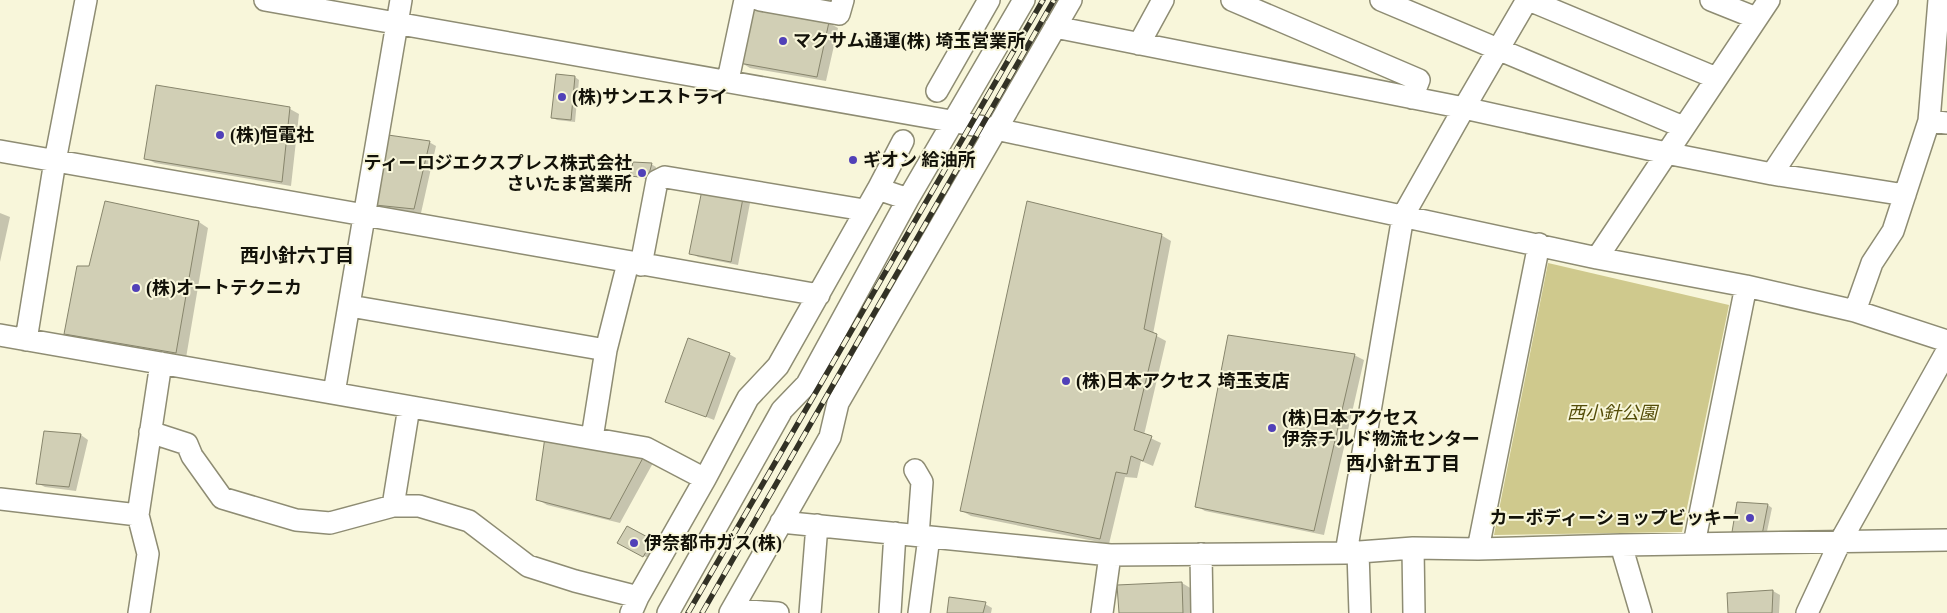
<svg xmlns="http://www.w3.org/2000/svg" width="1947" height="613" font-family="'Times New Roman','Noto Sans JP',serif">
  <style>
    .green { fill: #cfc98d }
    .shadow { fill: #0003 }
    .building { fill: #d1cfb5; stroke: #87856c }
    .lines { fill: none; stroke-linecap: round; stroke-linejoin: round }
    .minor-casing { stroke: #8e8c73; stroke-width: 24 }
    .minor { stroke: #fff; stroke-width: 21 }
    .rail-casing { stroke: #323125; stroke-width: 5.5 }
    .rail { stroke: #f8f6da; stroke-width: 4; stroke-dasharray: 11; stroke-linecap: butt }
    .poi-dot { fill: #5141b8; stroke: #f8f6da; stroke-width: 2 }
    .labels { text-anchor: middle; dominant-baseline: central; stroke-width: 4; stroke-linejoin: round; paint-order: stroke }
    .poi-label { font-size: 18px; font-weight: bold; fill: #131209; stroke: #f8f6da; text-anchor: start }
    .park-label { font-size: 18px; font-style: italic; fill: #534c08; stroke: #f8f6da }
    .neighbourhood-label { font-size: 19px; font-weight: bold; fill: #131209; stroke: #f8f6da }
  </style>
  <rect width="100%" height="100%" fill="#f8f6da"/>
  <path class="green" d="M1548,263L1729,305L1682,532L1494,535Z"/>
  <path class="shadow" d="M829,23L838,28L826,81L750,68L740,62Z
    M575,77L579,80L575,122L557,120L553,118Z
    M290,109L299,114L291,186L155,163L145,158Z
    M429,142L436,146L421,213L383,209L376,205Z
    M651,164L656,167L653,180L631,176Z
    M743,199L750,203L738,265L698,257L691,253Z
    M0,213L10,217L0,262Z
    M199,222L208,228L186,358L75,339L65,333Z
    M1161,235L1171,241L1153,334L1166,341L1144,435L1161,443L1153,466L1141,461L1137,478L1125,477L1109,544L971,516L962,511Z
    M729,354L736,358L714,420L666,401Z
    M1354,355L1364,360L1324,535L1205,511L1196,506Z
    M45,432L81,435L88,440L76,491L45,487L37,483Z
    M644,458L653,463L620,523L547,505L537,499Z
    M1768,505L1772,508L1766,536L1738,534L1734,532Z
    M627,528L656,544L648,558L619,542Z
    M1182,583L1192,589V613H1120L1118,586Z
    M1773,591L1780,595L1779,613H1730L1728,594Z
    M985,604L992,608L991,613H948Z"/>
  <path class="building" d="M752,8L829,22L817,77L739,63Z
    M556,74L575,76L571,120L551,118Z
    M156,85L290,107L282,182L144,159Z
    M388,135L430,141L414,209L375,205Z
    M633,162L652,163L648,178L630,176Z
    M702,190L743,198L731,262L689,254Z
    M105,201L199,221L176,353L64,334L77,266H89Z
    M1027,201L1162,234L1144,329L1157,334L1134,430L1152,436L1143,461L1131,456L1127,474L1116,472L1100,539L960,511Z
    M1228,335L1355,354L1314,531L1195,507Z
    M688,338L730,353L706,417L665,402Z
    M44,431L81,434L69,487L36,484Z
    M545,437L644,456L610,519L536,500Z
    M1737,502L1768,504L1762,535L1732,532Z
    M627,526L653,540L643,557L617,543Z
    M1182,582L1183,613H1119L1117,585Z
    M1773,590L1772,613H1728L1727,593Z
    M949,597L986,602L983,613H947Z"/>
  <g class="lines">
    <defs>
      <path id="minor" d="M265,0L996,129L1597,258L1746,286L1855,311L1947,341
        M760,0L839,14L843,0
        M1232,0L1419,80L1412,98
        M1381,0L1683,127
        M1529,0L1716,78
        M1711,0L1756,18
        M1055,27L1464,108L1666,153L1772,174L1905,195
        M1139,44L1163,0
        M728,80L745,0
        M937,91L989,0
        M1929,121L1947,123
        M0,151L819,295
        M1772,174L1887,0
        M878,189L903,141
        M1597,258L1769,0
        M641,265L657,181L665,177L864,210
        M350,306L606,350
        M1855,311L1872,263L1893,231L1929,121L1939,0
        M0,335L646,448L705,479
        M26,340L55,161L86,0
        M334,393L401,0
        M150,432L187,444L192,456L222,498L296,520L330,523L393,506H419L469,521L528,566L575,581L638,597
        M592,438L606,350L628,263
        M915,470L922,482L918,536
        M0,499L138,515
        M393,506L409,407
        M781,522L1110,555L1346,553L1413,548L1478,549L1621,545L1947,540
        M1694,544L1746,286
        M1621,545L1641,613
        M1413,548L1414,613
        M1478,549L1539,244
        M1358,552L1360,613
        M1346,553L1403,216L1464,108L1527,0
        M1201,554L1202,613
        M732,610L778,613
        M139,613L148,554L138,515L161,363
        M631,613L638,597L705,479L748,398L778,366L878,189L908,199
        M668,613L782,410L807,384L908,199L1024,0
        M730,613L830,437L838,403L1071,0
        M810,613L817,525
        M890,613L895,533
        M919,613L929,537
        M1102,613L1110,555
        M1807,613L1840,542L1947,351"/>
    </defs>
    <use href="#minor" class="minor-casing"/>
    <use href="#minor" class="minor"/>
    <defs>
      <path id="rail" d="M688,613L1043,0
        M702,613L1054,0"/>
    </defs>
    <use href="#rail" class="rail-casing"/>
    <use href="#rail" class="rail"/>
  </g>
  <g class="poi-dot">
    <circle cx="783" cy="41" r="5"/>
    <circle cx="562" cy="97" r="5"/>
    <circle cx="220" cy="135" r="5"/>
    <circle cx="853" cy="160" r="5"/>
    <circle cx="642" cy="173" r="5"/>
    <circle cx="136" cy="288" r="5"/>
    <circle cx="1066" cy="381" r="5"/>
    <circle cx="1272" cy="428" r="5"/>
    <circle cx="1750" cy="518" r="5"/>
    <circle cx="634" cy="543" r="5"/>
  </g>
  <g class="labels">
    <g class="poi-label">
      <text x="793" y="41">マクサム通運(株) 埼玉営業所</text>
      <text x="572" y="97">(株)サンエストライ</text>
      <text x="230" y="135">(株)恒電社</text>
      <text x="863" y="160">ギオン 給油所</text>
      <text x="632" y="163" text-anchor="end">ティーロジエクスプレス株式会社<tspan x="632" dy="21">さいたま営業所</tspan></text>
      <text x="146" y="288">(株)オートテクニカ</text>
      <text x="1076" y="381">(株)日本アクセス 埼玉支店</text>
      <text x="1282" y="418">(株)日本アクセス<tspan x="1282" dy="21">伊奈チルド物流センター</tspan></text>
      <text x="1740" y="518" text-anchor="end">カーボディーショップビッキー</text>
      <text x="644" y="543">伊奈都市ガス(株)</text>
    </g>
    <g class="park-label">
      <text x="1612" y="413">西小針公園</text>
    </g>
    <g class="neighbourhood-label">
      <text x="297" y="255">西小針六丁目</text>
      <text x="1403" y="463">西小針五丁目</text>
    </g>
  </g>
</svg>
